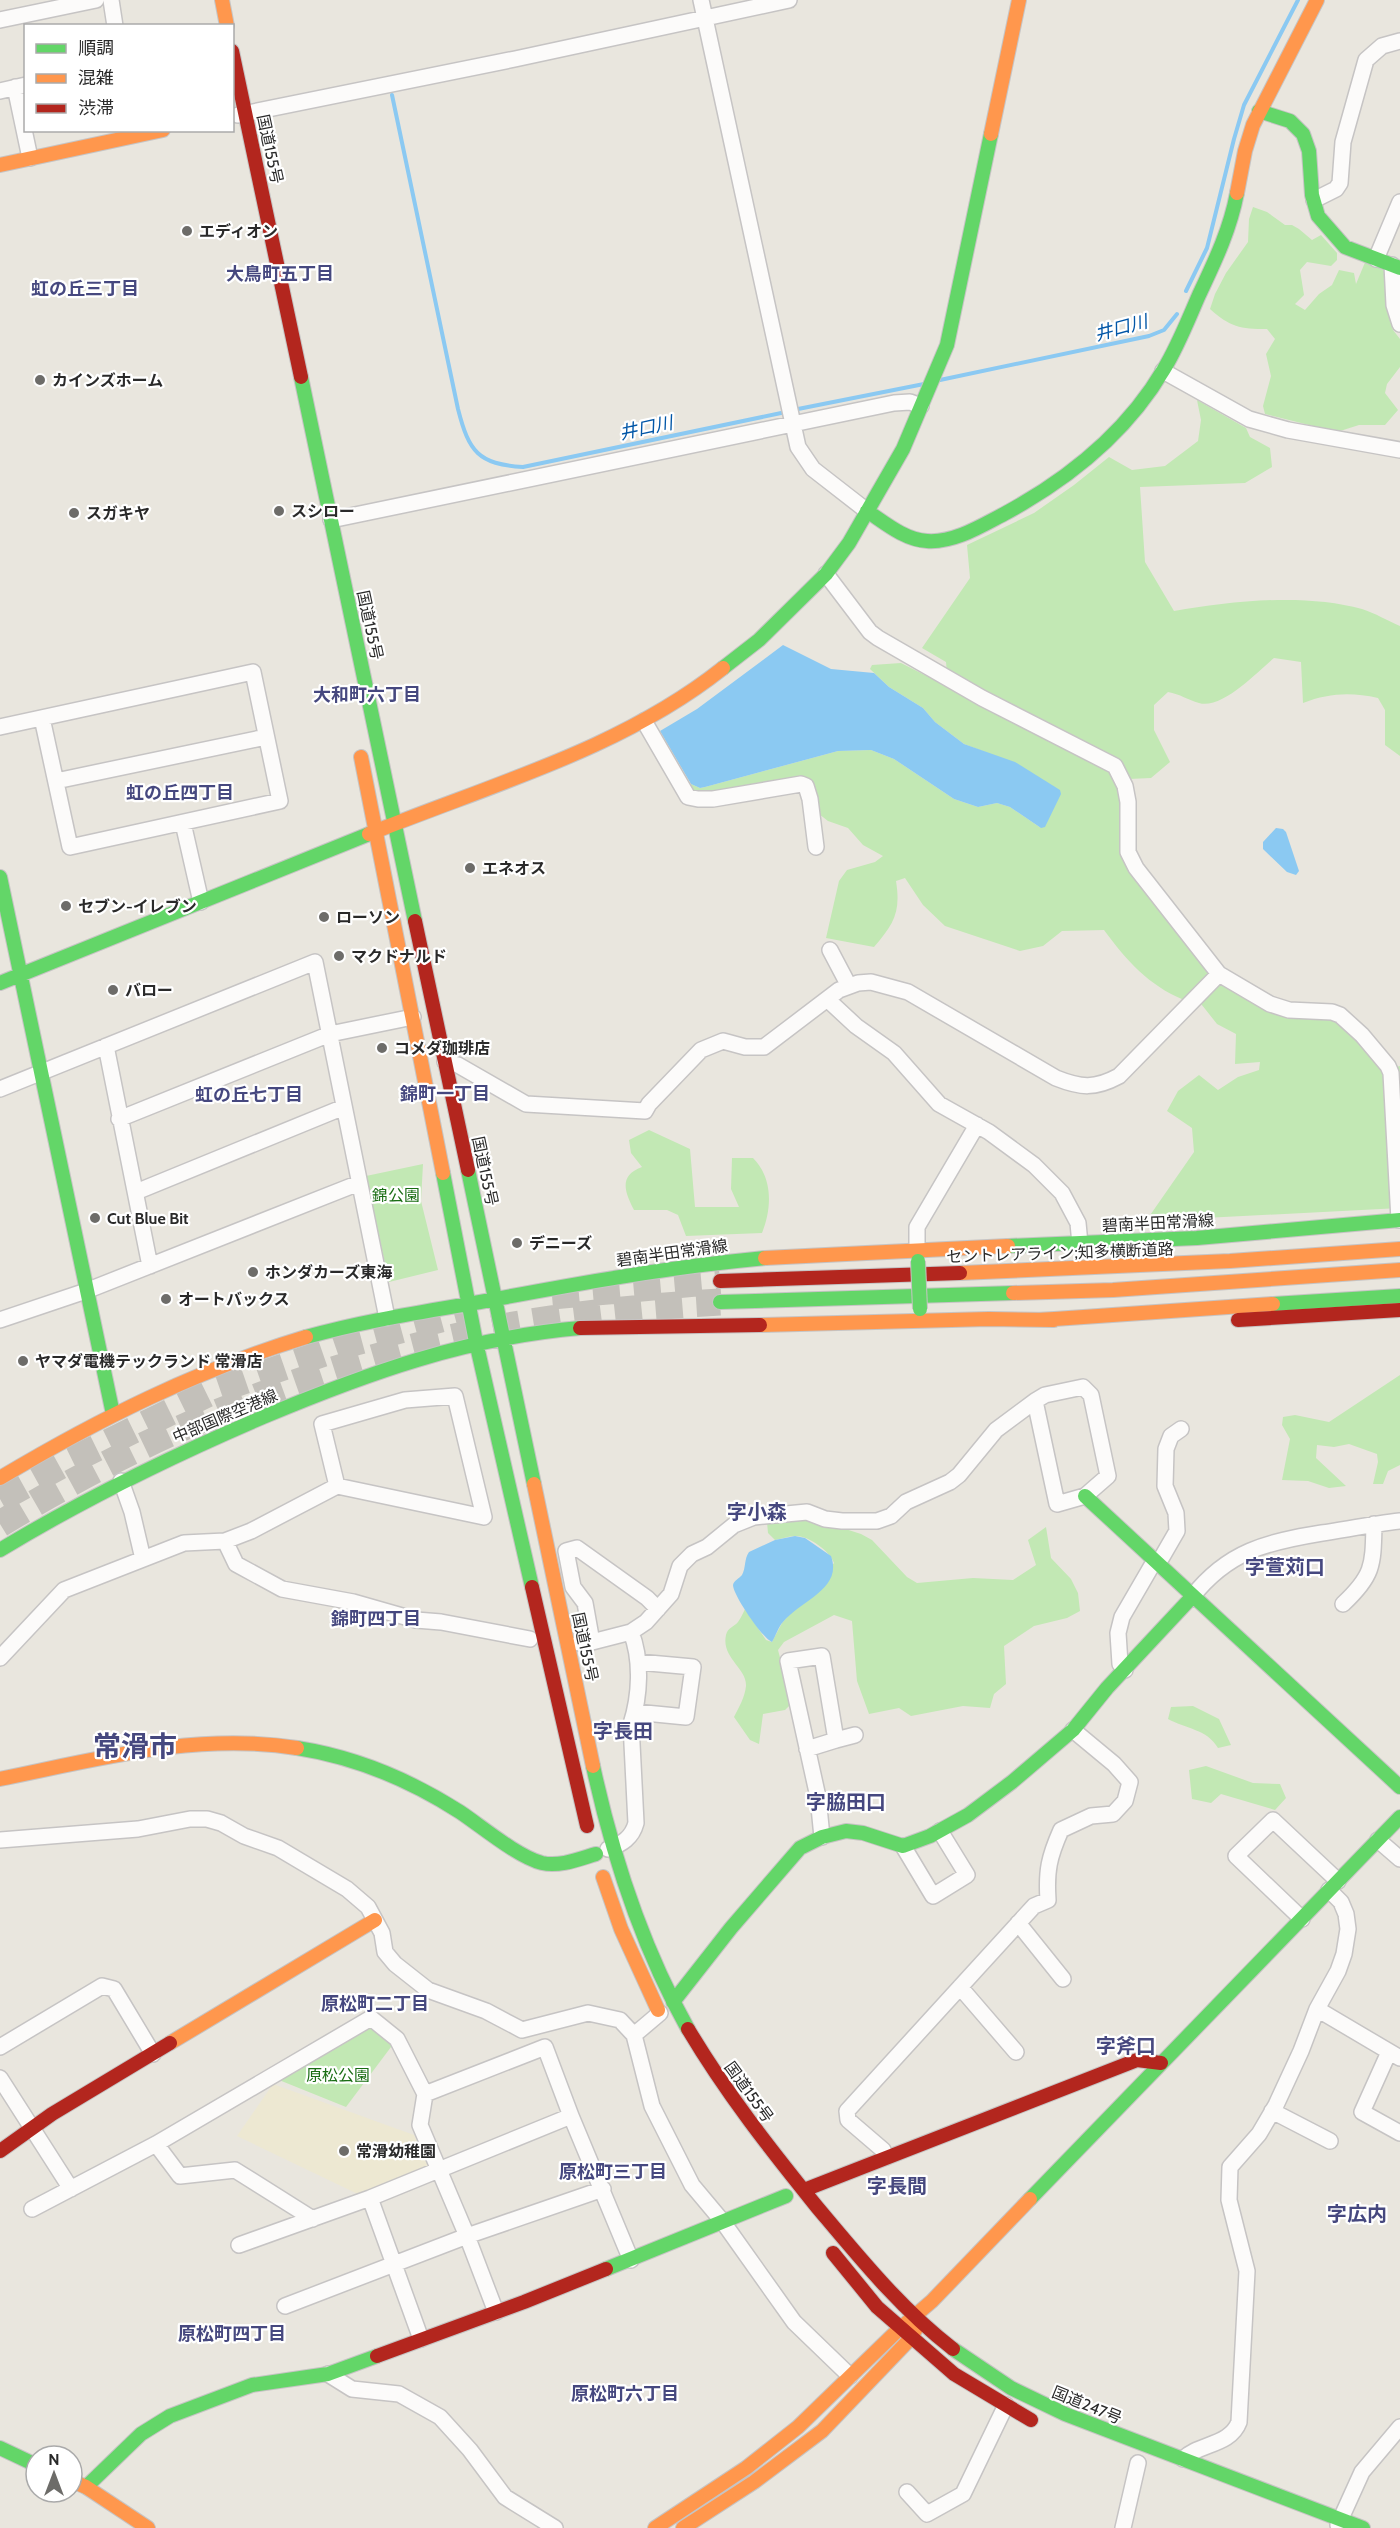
<svg xmlns="http://www.w3.org/2000/svg" width="1400" height="2528" font-family="Cabin,'Noto Sans JP',sans-serif">
  <style>
    .education { fill: #ede8d2 }
    .green { fill: #c2e8b4 }
    .water { fill: #8bc9f2 }
    .lines { fill: none; stroke-linecap: round; stroke-linejoin: round }
    .stream { stroke: #8bc9f2; stroke-width: 4 }
    .highway-tunnel { stroke: #c3c0ba; stroke-width: 27; stroke-dasharray: 27 14; stroke-linecap: butt }
    .street-casing { stroke: #c6c4c4; stroke-width: 18 }
    .fast-casing { stroke: #c6c4c4; stroke-width: 16 }
    .slow-casing { stroke: #c6c4c4; stroke-width: 16 }
    .jam-casing { stroke: #c6c4c4; stroke-width: 16 }
    .street { stroke: #fcfbfa; stroke-width: 15 }
    .fast { stroke: #63d668; stroke-width: 14 }
    .slow { stroke: #ff974d; stroke-width: 14 }
    .jam { stroke: #b3261e; stroke-width: 14 }
    .fast-bridge-casing { stroke: #c6c4c4; stroke-width: 16; stroke-linecap: butt }
    .fast-bridge { stroke: #63d668; stroke-width: 14 }
    .poi-dot { fill: #6d6c69; stroke: #fff; stroke-width: 2 }
    .labels { text-anchor: middle; dominant-baseline: central; stroke-width: 4.5; stroke-linejoin: round; paint-order: stroke }
    .street-label { font-size: 16px; fill: #2a2a2a; stroke: #fff }
    .poi-label { font-size: 16px; font-weight: bold; fill: #2a2a2a; stroke: #fff; text-anchor: start }
    .park-label { font-size: 16px; fill: #196d13; stroke: #fff }
    .neighbourhood-label { font-size: 18px; font-weight: bold; fill: #46487f; stroke: #fff }
    .water-label { font-size: 18px; font-style: italic; fill: #0156a7; stroke: #fff }
    .quarter-label { font-size: 20px; font-weight: bold; fill: #46487f; stroke: #fff }
    .town-label { font-size: 28px; font-weight: bold; fill: #46487f; stroke: #fff }
  </style>
  <rect width="100%" height="100%" fill="#e9e6de"/>
  <path class="education" d="M273,2084L414,2135L428,2165L362,2196L237,2136Z"/>
  <path class="green" d="M1253,207L1267,212L1285,225H1292L1299,229L1312,240L1321,235L1337,253V260L1331,266L1307,262L1300,270L1304,295L1295,304L1305,310L1319,294L1332,285L1339,270L1354,273L1356,284L1366,260L1386,272L1388,314L1393,330L1400,339V367L1387,384L1385,393L1398,410L1385,425H1359L1337,432L1265,414L1263,406L1271,376L1266,354L1275,339L1267,329C1240,329 1230,327 1210,309L1215,294L1226,273L1248,242L1249,219Z
    M1197,400L1246,428L1250,437L1270,448L1272,467L1245,483L1140,487L1145,562L1174,611C1232,601 1305,593 1362,609C1375,613 1388,621 1400,626V756L1385,745V710L1378,698C1351,692 1329,693 1303,703L1301,662L1274,658C1258,671 1222,710 1199,703C1188,700 1180,694 1168,692L1154,705V730L1170,762L1151,778L1129,779L947,673L946,662L922,648L970,578L967,545L1034,513L1074,485L1109,457L1132,470L1165,466L1198,441L1201,420Z
    M901,663L1109,768L1121,786L1123,853L1133,877L1212,971L1184,1000C1148,985 1127,961 1104,930L1062,931L1043,946L1020,951L945,926L923,905L905,878L896,881C901,912 894,924 874,947L826,938L839,881L847,870L875,862L883,856L863,845L848,828L828,821L819,814L808,779L710,794L690,790L691,784L700,788L705,787L838,751L871,750L894,759L954,799L978,807L997,803L1010,807L1041,828L985,752L964,744L935,722L923,708L889,687L870,669L872,665Z
    M1221,980L1262,1007L1342,1019L1385,1070L1400,1066V1208L1146,1221L1194,1152L1192,1128L1167,1111L1178,1091L1199,1075L1218,1090L1238,1077L1259,1070L1260,1062L1235,1064L1236,1034L1217,1024L1198,1000Z
    M649,1130L690,1149L695,1207H739L731,1189L732,1158H753C773,1178 772,1208 762,1233L686,1236L678,1215L667,1210H634C625,1192 618,1176 642,1167L631,1153L629,1140Z
    M423,1164L421,1201L438,1270L389,1282L366,1176Z
    M1400,1375V1465L1388,1471L1383,1484H1373L1378,1462L1377,1454L1349,1444L1334,1447L1317,1445L1316,1458L1346,1486L1329,1488L1308,1481L1282,1480L1290,1439L1282,1425L1283,1417L1295,1415L1329,1422Z
    M805,1516L861,1534L872,1540L907,1577L917,1583L973,1578L1013,1580L1036,1565L1028,1540L1046,1527L1051,1558L1071,1579L1078,1593L1080,1611L1067,1618L1034,1626L1004,1646L1006,1684L994,1694L990,1708L963,1706L911,1716L899,1708L869,1714L857,1681L852,1621L834,1615L784,1642L778,1650L792,1703L785,1710L763,1714L759,1744L750,1740L734,1717C739,1707 745,1697 746,1686C747,1668 721,1658 726,1635C728,1627 734,1627 738,1622C741,1618 743,1613 745,1609L766,1640L772,1642L782,1623L834,1563C830,1551 808,1535 795,1536C789,1536 781,1539 775,1540L768,1533L767,1522Z
    M1193,1706L1219,1719L1231,1745L1218,1748C1207,1729 1186,1729 1168,1719L1171,1707Z
    M1206,1766L1253,1783L1280,1784L1286,1798L1275,1810L1221,1794L1211,1803L1192,1799L1189,1770Z
    M371,2023L394,2043L346,2107L279,2080Z"/>
  <path class="water" d="M783,645L831,669L874,673L889,687L923,708L935,722L964,744L1015,762L1060,790L1061,794L1045,827L1041,828L1010,807L997,803L978,807L954,799L894,759L871,750L838,751L705,787L700,788L691,784L660,731L697,709Z
    M1276,828L1283,829L1286,832L1299,871L1296,875L1287,872L1263,849V842Z
    M795,1536L805,1538L831,1556C843,1589 801,1600 783,1622C778,1627 776,1636 772,1642C763,1639 733,1595 733,1585C734,1580 739,1579 742,1575C746,1568 744,1559 749,1552L775,1540Z"/>
  <g class="lines">
    <path class="stream" d="M392,95L458,409C469,452 478,464 523,467L786,412
      M1186,291L1207,248L1234,139L1244,105L1298,0
      M940,380L1149,336L1164,330L1177,314
      M793,410L924,384"/>
    <path class="highway-tunnel" d="M552,1296L720,1281
      M0,1499L60,1466L211,1392L356,1342L467,1312
      M0,1524C148,1433 311,1366 482,1331C561,1315 640,1307 720,1302"/>
    <defs>
      <path id="street" d="M111,0L115,26
        M701,0L798,447L813,469L867,511
        M0,20L96,0
        M15,87L30,158
        M0,91L26,85
        M238,115L515,59L789,0
        M1314,200L1336,189L1340,183L1343,142L1366,60L1382,46L1400,41
        M1376,259L1400,202
        M1392,265L1394,305L1400,324
        M1163,371L1249,419L1288,430L1400,450
        M331,520L894,403L910,402L921,406
        M826,574L870,632L878,638L982,698L1115,766L1125,786L1128,802V852L1136,868L1219,974L1270,1004L1289,1010L1332,1012L1340,1015L1362,1035L1388,1066L1391,1073L1399,1220
        M644,721L688,797L698,799H713L801,784L806,786L810,799L816,847
        M0,727L253,672L280,801L70,847L42,718
        M56,781L266,737
        M183,823L201,902
        M830,950L849,986
        M827,999L856,1026L894,1053L939,1104L989,1132L1034,1165L1062,1193L1078,1223L1080,1244
        M106,1046L150,1266
        M445,1062L458,1065L526,1104L645,1111L649,1104L701,1050L723,1041L745,1047H764L839,990L858,983L871,982L908,992L1056,1078C1081,1088 1095,1089 1119,1076L1219,974
        M0,1089L315,962L387,1318
        M119,1119L330,1034L413,1017
        M136,1192L344,1107
        M917,1249V1227L977,1125
        M0,1320L86,1291L359,1183
        M121,1481L132,1512L143,1559
        M225,1541L236,1564L282,1589L353,1602L416,1620L441,1622L530,1639
        M1192,1597C1228,1551 1267,1542 1322,1533C1348,1529 1374,1524 1400,1521
        M1343,1604C1374,1575 1373,1565 1374,1524
        M592,1642L585,1603L573,1587L566,1551L577,1548L647,1598L658,1609
        M579,1643L592,1642L631,1632L646,1622L671,1594L680,1566L692,1554L707,1547L734,1525L754,1517L807,1512L825,1519L842,1521H877L891,1516L906,1502L950,1482L959,1475L996,1430L1035,1401L1045,1395L1083,1387L1091,1395L1108,1476L1085,1496L1057,1504L1035,1401
        M0,1658L64,1590L184,1543L225,1541L251,1531L337,1486L484,1517L455,1396L405,1400L322,1424L337,1486
        M1125,1670L1120,1664L1118,1633L1122,1617L1151,1567L1162,1557L1177,1531L1176,1513L1165,1486L1166,1449L1171,1436L1181,1429
        M635,1712L686,1717L693,1667L638,1662
        M836,1740L855,1735
        M807,1749L836,1740L822,1656L788,1661L818,1797L822,1837
        M0,1840L138,1829L190,1819H207L221,1823L244,1836L278,1848L347,1889L368,1907L382,1933L385,1952L395,1964L428,1990L486,2011L522,2030L588,2013L620,2020L634,2035L652,2106L692,2185L723,2222L794,2322L850,2376
        M1378,1840L1400,1859
        M903,1846L933,1896L967,1875L940,1831
        M608,1849C622,1844 632,1838 636,1823L631,1724C640,1696 642,1660 631,1632
        M1302,1919L1236,1856L1273,1820L1338,1881
        M1018,1923L1063,1979
        M960,1987L1016,2052
        M1317,2009L1400,2058
        M634,2035L660,2013
        M0,2047L102,1986L114,1989L153,2054
        M1389,2052L1362,2112L1400,2133
        M0,2078L71,2189
        M425,2094L545,2047L571,2116
        M1272,2111L1330,2141
        M156,2144L180,2176L235,2170L313,2219
        M886,2157L883,2150L848,2120L847,2111L1034,1906L1048,1900C1046,1871 1049,1857 1061,1830L1091,1816L1113,1814L1125,1801L1130,1782L1114,1764L1073,1730
        M370,2198L421,2339
        M32,2209L156,2144L371,2018L397,2039L425,2094L420,2125L467,2236L496,2312
        M239,2245L370,2198L571,2116L631,2260
        M285,2306L467,2236L603,2189
        M328,2374L352,2389L399,2394L440,2417L470,2450L505,2497L555,2528
        M1183,2459C1199,2443 1230,2446 1239,2422L1247,2271L1229,2200L1230,2167L1259,2134L1276,2105L1301,2051L1317,2009L1338,1971L1344,1954L1348,1929L1346,1914L1341,1902L1329,1890
        M907,2492L927,2514L963,2494L1006,2405
        M1338,2525L1362,2472L1400,2427
        M1123,2528L1138,2463"/>
      <path id="fast" d="M1259,111L1290,121L1303,134L1309,151L1312,195L1318,216L1345,247L1400,268
        M301,377L415,921
        M867,511C885,523 905,540 927,541C954,543 981,526 1004,514C1067,480 1127,432 1164,369C1178,346 1188,320 1199,295C1215,261 1230,230 1237,193
        M723,668L759,640L826,574L849,543L903,449L947,345L991,134
        M0,877L113,1414
        M0,983L369,834
        M468,1170L534,1484
        M443,1173L476,1342L532,1587
        M1008,1246L1197,1238L1400,1220
        M720,1302L1013,1293
        M1273,1304L1400,1296
        M306,1337C363,1321 422,1312 480,1302C575,1284 669,1267 765,1258
        M1085,1496L1400,1787
        M0,1550C84,1499 172,1456 263,1417C368,1373 465,1338 580,1328
        M297,1748C355,1757 410,1780 460,1812C481,1826 518,1857 542,1863C560,1867 579,1859 596,1854
        M593,1766C613,1858 642,1947 688,2029
        M673,2002L731,1928L800,1848L822,1837L846,1831L863,1833L903,1846L930,1836L968,1815L1012,1782L1073,1730L1107,1688L1192,1597
        M1030,2199L1400,1817
        M606,2269L786,2196
        M953,2349L1011,2388L1065,2414L1363,2528
        M0,2448L36,2465
        M86,2487L141,2434L170,2416L252,2385L328,2374L377,2356"/>
      <path id="slow" d="M222,0L227,26
        M991,134L1019,0
        M0,165L163,130
        M1237,193L1245,151L1253,125L1317,0
        M361,757L443,1173
        M369,834C489,785 620,750 723,668
        M765,1258L1008,1246
        M960,1273L1230,1261L1400,1249
        M1013,1293L1113,1290L1400,1270
        M1040,1320L1273,1304
        M760,1325L989,1319L1054,1320
        M0,1478C97,1420 197,1370 306,1337
        M534,1484L593,1766
        M0,1779C98,1759 197,1732 297,1748
        M603,1877L621,1929L658,2010
        M170,2043L375,1920
        M72,2481L86,2487L148,2528
        M655,2528L746,2468L798,2427L897,2331L932,2301L1030,2199
        M683,2528L754,2482L822,2431L911,2338L918,2325"/>
      <path id="jam" d="M232,51L301,377
        M415,921L468,1170
        M720,1281L960,1273
        M1238,1320L1400,1310
        M580,1328L760,1325
        M532,1587L587,1826
        M688,2029C726,2093 771,2150 817,2207C859,2257 901,2309 953,2349
        M0,2151L52,2114L170,2043
        M804,2190L1137,2060L1161,2063
        M833,2253L877,2307L954,2374L1031,2420
        M377,2356L524,2302L606,2269"/>
    </defs>
    <use href="#street" class="street-casing"/>
    <use href="#fast" class="fast-casing"/>
    <use href="#slow" class="slow-casing"/>
    <use href="#jam" class="jam-casing"/>
    <use href="#street" class="street"/>
    <use href="#fast" class="fast"/>
    <use href="#slow" class="slow"/>
    <use href="#jam" class="jam"/>
    <defs>
      <path id="fast-bridge" d="M918,1261L920,1309"/>
    </defs>
    <use href="#fast-bridge" class="fast-bridge-casing"/>
    <use href="#fast-bridge" class="fast-bridge"/>
  </g>
  <g class="poi-dot">
    <circle cx="187" cy="231" r="6"/>
    <circle cx="40" cy="380" r="6"/>
    <circle cx="279" cy="511" r="6"/>
    <circle cx="74" cy="513" r="6"/>
    <circle cx="470" cy="868" r="6"/>
    <circle cx="66" cy="906" r="6"/>
    <circle cx="324" cy="917" r="6"/>
    <circle cx="339" cy="956" r="6"/>
    <circle cx="113" cy="990" r="6"/>
    <circle cx="382" cy="1048" r="6"/>
    <circle cx="95" cy="1218" r="6"/>
    <circle cx="517" cy="1243" r="6"/>
    <circle cx="253" cy="1272" r="6"/>
    <circle cx="166" cy="1299" r="6"/>
    <circle cx="23" cy="1361" r="6"/>
    <circle cx="344" cy="2151" r="6"/>
  </g>
  <g class="labels">
    <g class="street-label">
      <text transform="translate(270 149) rotate(78)">国道155号</text>
      <text transform="translate(370 625) rotate(78)">国道155号</text>
      <text transform="translate(485 1171) rotate(78)">国道155号</text>
      <text transform="translate(1158 1223) rotate(-3)">碧南半田常滑線</text>
      <text transform="translate(672 1253) rotate(-8)">碧南半田常滑線</text>
      <text transform="translate(1060 1253) rotate(-2)">セントレアライン;知多横断道路</text>
      <text transform="translate(225 1416) rotate(-23)">中部国際空港線</text>
      <text transform="translate(585 1647) rotate(78)">国道155号</text>
      <text transform="translate(749 2092) rotate(54)">国道155号</text>
      <text transform="translate(1087 2405) rotate(22)">国道247号</text>
    </g>
    <g class="poi-label">
      <text x="199" y="231">エディオン</text>
      <text x="52" y="380">カインズホーム</text>
      <text x="291" y="511">スシロー</text>
      <text x="86" y="513">スガキヤ</text>
      <text x="482" y="868">エネオス</text>
      <text x="78" y="906">セブン-イレブン</text>
      <text x="336" y="917">ローソン</text>
      <text x="351" y="956">マクドナルド</text>
      <text x="125" y="990">バロー</text>
      <text x="394" y="1048">コメダ珈琲店</text>
      <text x="107" y="1218">Cut Blue Bit</text>
      <text x="529" y="1243">デニーズ</text>
      <text x="265" y="1272">ホンダカーズ東海</text>
      <text x="178" y="1299">オートバックス</text>
      <text x="35" y="1361">ヤマダ電機テックランド 常滑店</text>
      <text x="356" y="2151">常滑幼稚園</text>
    </g>
    <g class="park-label">
      <text x="396" y="1195">錦公園</text>
      <text x="338" y="2075">原松公園</text>
    </g>
    <g class="neighbourhood-label">
      <text x="280" y="274">大鳥町五丁目</text>
      <text x="85" y="289">虹の丘三丁目</text>
      <text x="367" y="695">大和町六丁目</text>
      <text x="180" y="793">虹の丘四丁目</text>
      <text x="445" y="1094">錦町一丁目</text>
      <text x="249" y="1095">虹の丘七丁目</text>
      <text x="376" y="1619">錦町四丁目</text>
      <text x="375" y="2004">原松町二丁目</text>
      <text x="613" y="2172">原松町三丁目</text>
      <text x="232" y="2334">原松町四丁目</text>
      <text x="625" y="2394">原松町六丁目</text>
    </g>
    <g class="water-label">
      <text transform="translate(1121 328) rotate(-15)">井口川</text>
      <text transform="translate(646 428) rotate(-12)">井口川</text>
    </g>
    <g class="quarter-label">
      <text x="757" y="1512">字小森</text>
      <text x="1285" y="1567">字萱苅口</text>
      <text x="623" y="1731">字長田</text>
      <text x="846" y="1802">字脇田口</text>
      <text x="1126" y="2046">字斧口</text>
      <text x="897" y="2186">字長間</text>
      <text x="1357" y="2214">字広内</text>
    </g>
    <g class="town-label">
      <text x="135" y="1746">常滑市</text>
    </g>
  </g>
  <rect x="24" y="24" width="210" height="108" fill="#ffffff" stroke="#aaaaaa" stroke-width="1.5"/>
  <rect x="36" y="44" width="30" height="9" fill="#63d668" stroke="#aaaaaa" stroke-width="1.5"/>
  <text x="78" y="54" font-size="18" fill="#2a2a2a">順調</text>
  <rect x="36" y="74" width="30" height="9" fill="#ff974d" stroke="#aaaaaa" stroke-width="1.5"/>
  <text x="78" y="84" font-size="18" fill="#2a2a2a">混雑</text>
  <rect x="36" y="104" width="30" height="9" fill="#b3261e" stroke="#aaaaaa" stroke-width="1.5"/>
  <text x="78" y="114" font-size="18" fill="#2a2a2a">渋滞</text>
  <g transform="translate(54 2474)"><circle r="28" fill="#ffffff" stroke="#aaaaaa" stroke-width="1.5"/>
  <path d="M0-4.5L10 22L0 15L-10 22Z" fill="#6d6c69"/>
  <text y="-9" font-size="16" font-weight="bold" text-anchor="middle" fill="#2a2a2a">N</text>
  </g>
</svg>
